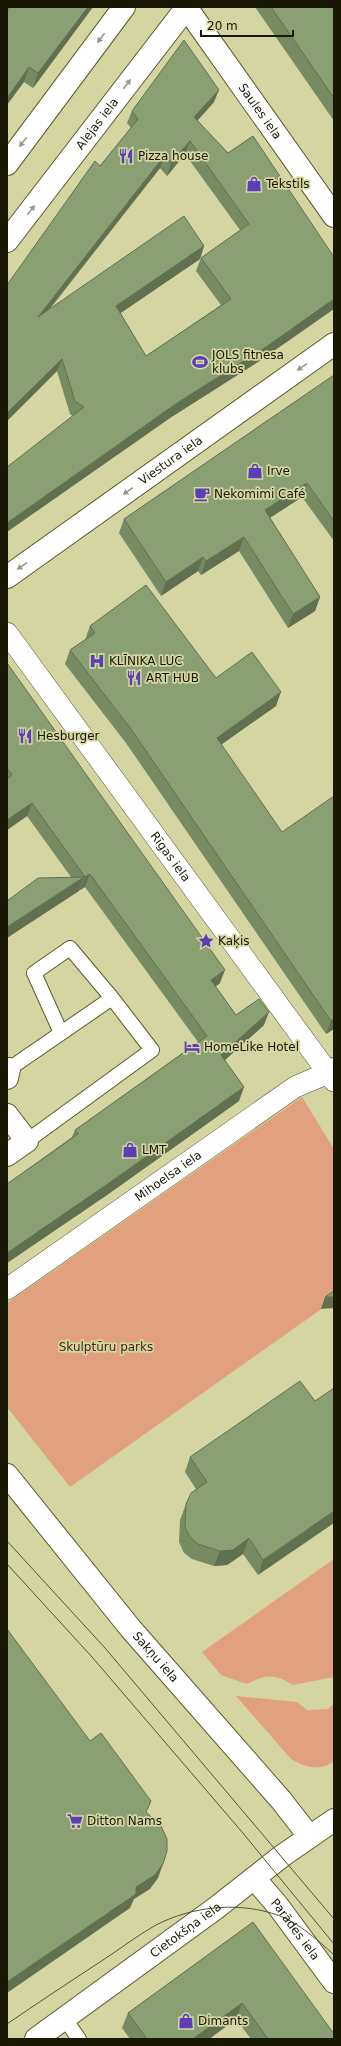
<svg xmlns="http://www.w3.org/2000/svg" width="341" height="2046" font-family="'DejaVu Sans',sans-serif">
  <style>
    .green { fill: #e2a17e }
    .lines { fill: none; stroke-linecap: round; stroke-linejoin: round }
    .service-casing { stroke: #5a5a2a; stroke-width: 16 }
    .pedestrian-casing { stroke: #5a5a2a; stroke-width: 22 }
    .minor-casing { stroke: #5a5a2a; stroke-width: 24 }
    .tertiary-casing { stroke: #5a5a2a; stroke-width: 24 }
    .service { stroke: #fff; stroke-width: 14 }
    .pedestrian { stroke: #fff; stroke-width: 21 }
    .minor { stroke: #fff; stroke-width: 22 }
    .tertiary { stroke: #fff; stroke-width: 22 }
    .tram { stroke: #555538; stroke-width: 1 }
    .wall { fill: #778a62; fill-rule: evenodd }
    .shaded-wall { fill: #617050 }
    .building { fill: #8aa072; stroke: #617050; fill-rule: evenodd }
    .oneway { fill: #97978e }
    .labels { text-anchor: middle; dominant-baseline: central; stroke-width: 3.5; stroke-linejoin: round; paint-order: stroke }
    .street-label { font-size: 12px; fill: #181805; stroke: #d4d5a1 }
    .poi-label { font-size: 12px; fill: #181805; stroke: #d4d5a1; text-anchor: start }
    .park-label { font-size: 12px; fill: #472613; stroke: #d4d5a1 }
  </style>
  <rect width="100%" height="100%" fill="#d4d5a1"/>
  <path class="green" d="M302,1097L334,1149V1300L70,1487L7,1407V1303Z
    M334,1559V1677L293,1685C275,1674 266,1674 247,1684L221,1675L202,1652Z
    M236,1696L297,1702L307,1710L328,1709L334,1703V1761C320,1772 304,1767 291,1759Z"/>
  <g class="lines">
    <defs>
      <path id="service" d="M61,1033L34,973L70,948L112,998
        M9,1069L112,998L152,1050L27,1141
        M65,2019L79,2039"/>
      <g id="pedestrian">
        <path id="s1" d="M7,633L334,1081"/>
        <path id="s2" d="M7,1289L295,1087L328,1073"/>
      </g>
      <g id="minor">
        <path id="s3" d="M186,7L334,216"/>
        <path d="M7,164L124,7"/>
        <path id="s4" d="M7,241L187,7"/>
        <path d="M7,1069H9L7,1078"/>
        <path d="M328,1073L334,1069"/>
        <path d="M7,1115L27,1141L7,1155"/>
        <path id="s5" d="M7,1475L131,1629L281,1800L309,1836"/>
        <path id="s6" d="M254,1878L278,1906L334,1982"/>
        <path id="s7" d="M36,2039L216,1908L282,1856L334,1820"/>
      </g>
      <g id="tertiary">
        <path id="s8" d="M7,577L334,344"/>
      </g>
    </defs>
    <use href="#service" class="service-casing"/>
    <use href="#pedestrian" class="pedestrian-casing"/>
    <use href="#minor" class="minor-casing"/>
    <use href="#tertiary" class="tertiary-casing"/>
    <use href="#service" class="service"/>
    <use href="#pedestrian" class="pedestrian"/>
    <use href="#minor" class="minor"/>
    <use href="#tertiary" class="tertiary"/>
    <path class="tram" d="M7,1541L105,1648L334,1919
      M7,1564L92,1657L242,1832L334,1944
      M7,2024C39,2002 71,1981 103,1960C120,1949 138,1935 156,1925C191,1907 234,1902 271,1913C294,1919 317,1939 334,1955"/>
  </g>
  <path class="wall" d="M93,7L33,88L24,82L7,11Z
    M255,7H334V121Z
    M214,102L197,121L228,153L253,136L261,360L173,416H73L70,414L57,371L7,421L100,166L131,128L127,123L132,111ZM185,154L240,230L201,258L196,271L221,305L146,356L120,313L200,259L204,246L50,309L160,168L167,176Z
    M334,375V541L302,497L270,518L320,597L315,611L288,628L239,551L201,575L198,571L161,596L119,533L124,519Z
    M90,626L216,678L276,706L222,744L334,1029L326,1034L126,743L65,664L70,650L85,640Z
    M7,663L220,983L215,987L236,1015L264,1025L225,1060L239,1101L107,1195L7,1263V1184L72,1137L75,1130L198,1042L85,887L80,890V889L79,891L71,877L27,816L7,830Z
    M334,1388L258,1575L243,1554L227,1565L214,1566L192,1559L184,1553L179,1542L180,1520L186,1504L196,1489L185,1472L190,1457L315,1401Z
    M253,1922L334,2039H251L236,2019L209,2039H130L122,2028L128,2013Z"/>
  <path class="shaded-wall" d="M88,7H93L33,88L38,73Z
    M29,67L24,82L7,105V98Z
    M219,90L214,102L189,130L194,117Z
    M190,141L185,154L167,176L171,163Z
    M165,155L160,168L33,329L38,317Z
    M204,246L200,259L112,319L116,306Z
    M334,299V309L261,360L173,416L7,532V523L177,403Z
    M62,359L57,371L7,421V413Z
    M307,483L302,497L260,524L265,510Z
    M244,537L239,551L201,575L206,561Z
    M203,557L198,571L161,596L166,582Z
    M320,597L315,611L288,628L293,614Z
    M281,692L276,706L212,751L217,738Z
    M32,803L27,816L7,830V820Z
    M90,874L85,887L80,890L85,877Z
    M84,877L79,891L7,938V927Z
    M225,970L220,983L206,994L211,980Z
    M269,1012L264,1025L216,1068L221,1055Z
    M334,1018V1029L326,1034L331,1021Z
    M244,1087L239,1101L107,1195L7,1263V1253Z
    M325,1297H334V1308L321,1309Z
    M334,1511V1523L258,1575L263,1560Z
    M249,1538L243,1554L227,1565L214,1566L220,1551Z
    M163,1864L158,1878L150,1889L134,1899L130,1908L7,1993V1982L136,1887Z
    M242,2003L236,2019L209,2039H193Z"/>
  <path class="building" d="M10,7H88L38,73L29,67L7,98V11Z
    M271,7H334V98Z
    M184,40L219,90L194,117L228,153L253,136L334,257V299L266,347L177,403L7,523V467L84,407L75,401L62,359L7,413V285L95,161L100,166L138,119L132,111ZM190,141L249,224L201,258L231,299L146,356L116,306L204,246L184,216L38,317L165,155L171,163Z
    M334,375V521L307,483L265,510L320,597L293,614L244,537L206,561L203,557L166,582L124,519Z
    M146,585L216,678L252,652L281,692L217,738L282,832L334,796V1018L331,1021L131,729L70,650L95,633L90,626Z
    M7,663L225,970L211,980L236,1015L259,999L269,1012L221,1055L244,1087L112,1181L7,1253V1184L78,1134L75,1130L207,1036L90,874L85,877L32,803L7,820V779L12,775L7,768Z
    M84,877L7,927V901L38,878Z
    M334,1291V1297H325Z
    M300,1381L315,1401L334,1388V1511L263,1560L249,1538L233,1550L220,1551L198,1544L190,1537L185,1527L186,1504L191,1493L207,1482L190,1457Z
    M7,1629L90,1741L101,1733L151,1801L146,1812L161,1826L167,1839V1851L163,1864L155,1875L136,1887V1894L7,1982Z
    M253,1922L334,2034V2039H268L242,2003L193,2039H147L128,2013Z"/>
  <defs><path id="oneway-solid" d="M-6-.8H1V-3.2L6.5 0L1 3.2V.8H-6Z"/></defs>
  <g class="oneway">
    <use href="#oneway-solid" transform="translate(101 38) rotate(127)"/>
    <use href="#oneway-solid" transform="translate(127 84) rotate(-52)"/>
    <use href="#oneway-solid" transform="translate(23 142) rotate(127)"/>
    <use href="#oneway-solid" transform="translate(31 210) rotate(-52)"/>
    <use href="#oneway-solid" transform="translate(302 367) rotate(145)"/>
    <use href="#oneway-solid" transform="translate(128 491) rotate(145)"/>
    <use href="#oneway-solid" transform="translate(22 566) rotate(145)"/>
  </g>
  <defs>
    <symbol id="restaurant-bare" viewBox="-9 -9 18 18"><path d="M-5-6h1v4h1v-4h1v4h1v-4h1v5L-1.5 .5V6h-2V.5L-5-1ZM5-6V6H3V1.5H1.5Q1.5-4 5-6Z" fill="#5c3eb6" stroke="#d4d5a1" stroke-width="2.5" paint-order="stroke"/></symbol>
    <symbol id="shop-bare" viewBox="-9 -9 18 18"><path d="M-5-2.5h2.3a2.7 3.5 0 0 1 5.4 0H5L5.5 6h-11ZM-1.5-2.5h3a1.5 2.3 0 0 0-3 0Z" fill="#5c3eb6" stroke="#d4d5a1" stroke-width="2.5" paint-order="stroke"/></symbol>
    <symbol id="stadium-bare" viewBox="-9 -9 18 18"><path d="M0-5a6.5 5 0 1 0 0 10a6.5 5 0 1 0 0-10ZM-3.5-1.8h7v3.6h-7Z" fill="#5c3eb6" stroke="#d4d5a1" stroke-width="2.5" paint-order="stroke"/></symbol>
    <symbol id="cafe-bare" viewBox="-9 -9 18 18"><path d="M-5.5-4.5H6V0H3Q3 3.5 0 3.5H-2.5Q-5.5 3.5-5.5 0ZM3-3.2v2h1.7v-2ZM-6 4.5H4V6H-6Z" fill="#5c3eb6" stroke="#d4d5a1" stroke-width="2.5" paint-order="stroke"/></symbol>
    <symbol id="hospital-bare" viewBox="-9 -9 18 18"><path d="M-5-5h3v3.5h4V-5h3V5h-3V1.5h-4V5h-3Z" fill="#5c3eb6" stroke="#d4d5a1" stroke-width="2.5" paint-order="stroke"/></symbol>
    <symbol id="sight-bare" viewBox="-9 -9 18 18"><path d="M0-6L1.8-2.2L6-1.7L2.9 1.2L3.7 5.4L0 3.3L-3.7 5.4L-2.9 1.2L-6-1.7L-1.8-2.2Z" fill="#5c3eb6" stroke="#d4d5a1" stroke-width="2.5" paint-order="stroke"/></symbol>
    <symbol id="hotel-bare" viewBox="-9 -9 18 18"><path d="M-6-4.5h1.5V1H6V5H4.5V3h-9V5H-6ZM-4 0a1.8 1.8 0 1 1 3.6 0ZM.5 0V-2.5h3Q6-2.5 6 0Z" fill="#5c3eb6" stroke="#d4d5a1" stroke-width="2.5" paint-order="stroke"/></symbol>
    <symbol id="supermarket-bare" viewBox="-9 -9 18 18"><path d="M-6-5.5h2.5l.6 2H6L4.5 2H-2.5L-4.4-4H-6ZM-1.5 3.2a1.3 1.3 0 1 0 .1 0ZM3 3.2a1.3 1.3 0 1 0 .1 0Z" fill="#5c3eb6" stroke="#d4d5a1" stroke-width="2.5" paint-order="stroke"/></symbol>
  </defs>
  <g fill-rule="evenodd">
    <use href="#restaurant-bare" x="115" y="145" width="22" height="22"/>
    <use href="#shop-bare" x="243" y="173" width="22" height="22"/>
    <use href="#stadium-bare" x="189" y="351" width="22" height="22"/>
    <use href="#shop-bare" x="244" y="460" width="22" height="22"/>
    <use href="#cafe-bare" x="191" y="483" width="22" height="22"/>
    <use href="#hospital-bare" x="86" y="650" width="22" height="22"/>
    <use href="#restaurant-bare" x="123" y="667" width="22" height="22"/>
    <use href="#restaurant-bare" x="14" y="725" width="22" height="22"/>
    <use href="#sight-bare" x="195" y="930" width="22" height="22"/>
    <use href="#hotel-bare" x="181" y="1036" width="22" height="22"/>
    <use href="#shop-bare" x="119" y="1139" width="22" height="22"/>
    <use href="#supermarket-bare" x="64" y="1810" width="22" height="22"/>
    <use href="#shop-bare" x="175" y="2010" width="22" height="22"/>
  </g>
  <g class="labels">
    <g class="street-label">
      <text stroke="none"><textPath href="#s3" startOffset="128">Saules iela</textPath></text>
      <text stroke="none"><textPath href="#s4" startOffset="148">Alejas iela</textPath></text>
      <text stroke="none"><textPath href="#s8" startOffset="201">Viestura iela</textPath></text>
      <text stroke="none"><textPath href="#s1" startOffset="277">Rīgas iela</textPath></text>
      <text stroke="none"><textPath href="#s2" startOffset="197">Mihoelsa iela</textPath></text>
      <text stroke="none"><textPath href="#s5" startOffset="235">Sakņu iela</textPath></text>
      <text stroke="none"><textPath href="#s6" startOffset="66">Parādes iela</textPath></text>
      <text stroke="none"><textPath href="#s7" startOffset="185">Cietokšņa iela</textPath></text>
    </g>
    <g class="poi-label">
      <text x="138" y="156">Pizza house</text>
      <text x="266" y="184">Tekstils</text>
      <text x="212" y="355">JOLS fitnesa<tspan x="212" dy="14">klubs</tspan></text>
      <text x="267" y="471">Irve</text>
      <text x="214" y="494">Nekomimi Café</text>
      <text x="109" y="661">KLĪNIKA LUC</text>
      <text x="146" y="678">ART HUB</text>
      <text x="37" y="736">Hesburger</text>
      <text x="218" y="941">Kaķis</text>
      <text x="204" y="1047">HomeLike Hotel</text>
      <text x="142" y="1150">LMT</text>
      <text x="87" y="1821">Ditton Nams</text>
      <text x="198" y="2021">Dimants</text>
    </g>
    <g class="park-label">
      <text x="106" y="1347">Skulptūru parks</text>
    </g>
  </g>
  <rect width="341" height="2046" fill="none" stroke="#181805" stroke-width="16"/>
  <path d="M201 30v6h92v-6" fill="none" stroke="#181805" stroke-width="2"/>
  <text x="207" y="30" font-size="12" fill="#181805" stroke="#d4d5a1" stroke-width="3" paint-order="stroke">20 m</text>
</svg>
